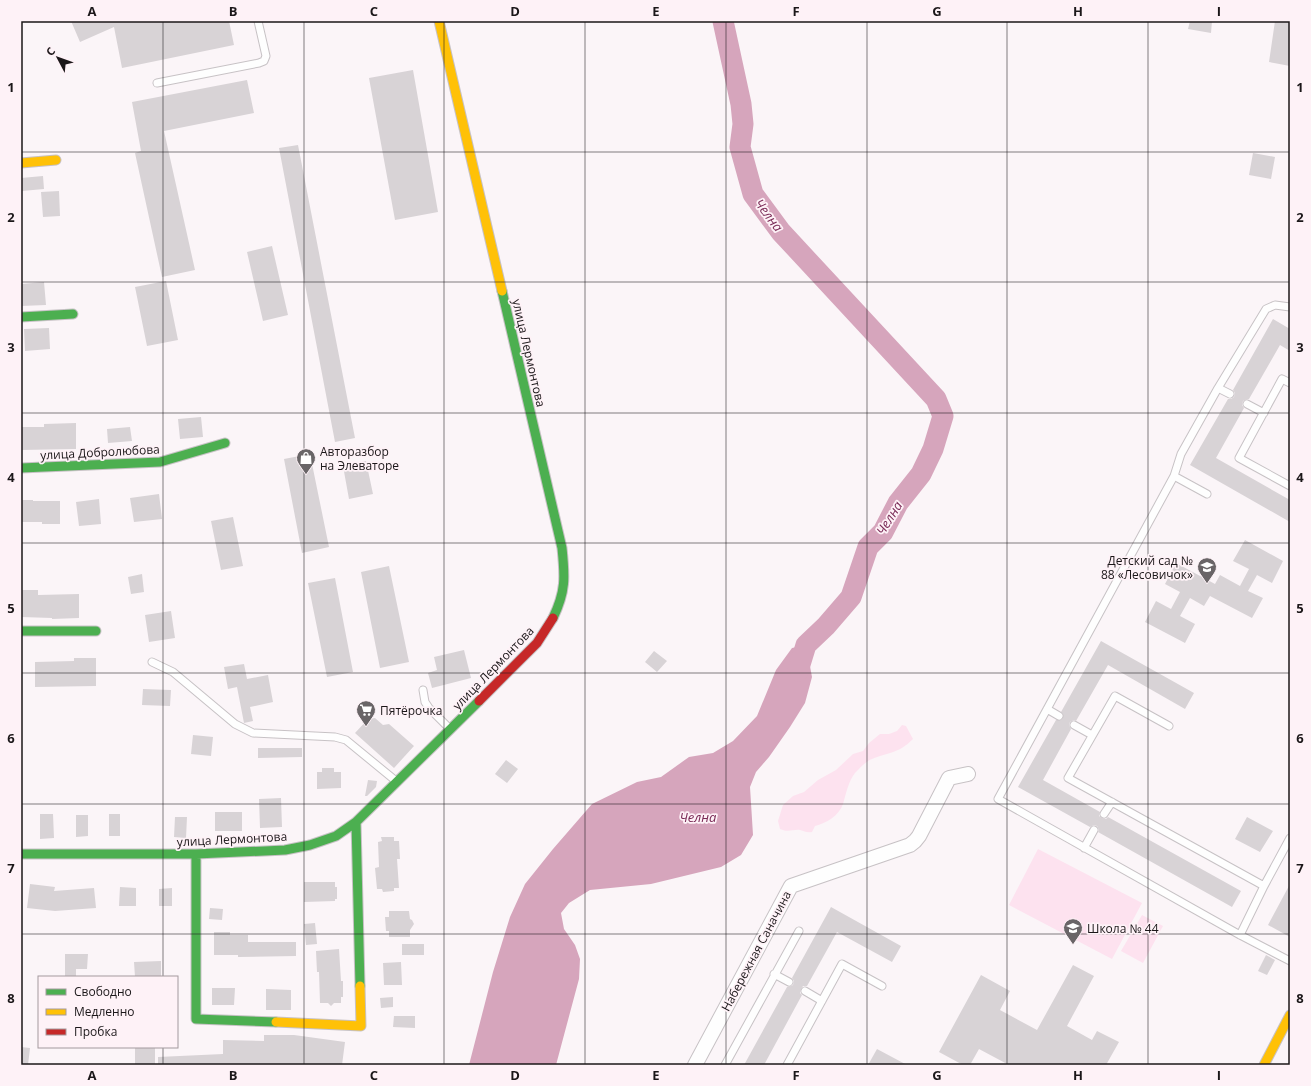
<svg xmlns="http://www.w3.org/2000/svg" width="1311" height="1086" font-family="'Open Sans',sans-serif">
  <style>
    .green { fill: #fde2ef }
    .water { fill: #d6a5bc }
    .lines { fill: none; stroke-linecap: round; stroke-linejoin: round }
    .river { stroke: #d6a5bc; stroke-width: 21 }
    .building { fill: #d8d3d6 }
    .lane-casing { stroke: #c7c2c5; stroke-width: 9 }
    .street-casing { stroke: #c7c2c5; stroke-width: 16 }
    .fast-casing { stroke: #c7c2c5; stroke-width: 11 }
    .slow-casing { stroke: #c7c2c5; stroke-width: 11 }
    .jam-casing { stroke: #c7c2c5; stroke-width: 11 }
    .lane { stroke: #fefefe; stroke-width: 7 }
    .street { stroke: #fefefe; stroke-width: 14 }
    .fast { stroke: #4caf50; stroke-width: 9 }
    .slow { stroke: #ffc107; stroke-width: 9 }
    .jam { stroke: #c62828; stroke-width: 9 }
    .grid { fill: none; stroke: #1b1719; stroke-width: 1; stroke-opacity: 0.55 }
    .labels { text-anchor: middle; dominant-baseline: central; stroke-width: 3.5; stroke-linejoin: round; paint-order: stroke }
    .street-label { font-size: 12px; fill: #1b1719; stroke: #fef2f7 }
    .poi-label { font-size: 12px; fill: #1b1719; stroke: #fef2f7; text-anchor: start }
    .water-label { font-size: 13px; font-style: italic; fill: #792955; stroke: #fef2f7 }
    .neatline { fill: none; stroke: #1b1719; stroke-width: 1.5 }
    .grid-label { font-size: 13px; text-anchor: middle; font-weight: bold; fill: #1b1719 }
  </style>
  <rect width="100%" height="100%" fill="#fbf5f8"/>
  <path class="green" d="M902,725L906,726L913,739C898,754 889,752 872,759C866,761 860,768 855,773C848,782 846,794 843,804C839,816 826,823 815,826L812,832C806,833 805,831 800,830C793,829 789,833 780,829L778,821L783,805L793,796L804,792L818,780L836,770L853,754L863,751L869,743L880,734H889L897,731Z
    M1038,849L1142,903L1112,959L1009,905Z
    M1142,915L1163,926L1143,963L1121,951Z"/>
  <path class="water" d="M806,645L812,677L805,703L790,727L769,757L756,772L750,787L753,835L741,855L721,867L651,884L590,890L569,903L561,913L564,929L575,945L580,959L579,979L556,1065H469L493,972L510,917L525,884L553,849L592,804L637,782L661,777L689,757L713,753L733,741L757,716L776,670L792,648Z"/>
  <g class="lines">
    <path class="river" d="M723,21L741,104L743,124L740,147L753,194L781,232L936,399L943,416L933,449L921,474L898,503L883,532L868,547L851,597L826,626L806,645L798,671"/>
  </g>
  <path class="building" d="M71,21H229L234,45L122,68L114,27L80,42Z
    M1190,21H1212L1211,33L1188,29Z
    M1275,21H1290V66L1269,62Z
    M413,70L438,212L395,220L369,78Z
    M247,80L254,113L164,131L195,270L162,277L135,153L141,151L132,102Z
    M298,145L355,438L335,442L279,148Z
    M1253,153L1275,157L1271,179L1249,175Z
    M43,176L44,189L22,191L21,178Z
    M59,191L60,216L43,217L41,192Z
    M272,246L288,315L263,321L247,252Z
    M166,281L178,340L147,346L135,287Z
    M44,282L46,305L21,306V284Z
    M1273,319L1290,329V351L1280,345L1249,399L1245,400L1243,401L1242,405L1244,408L1216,458L1290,500V522L1190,465L1228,399H1231L1234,397L1235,393L1233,390Z
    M49,328L50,349L25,351L24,329Z
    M201,417L203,437L180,439L178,419Z
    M76,423V449L21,450V427H44V424Z
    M130,427L132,441L108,443L107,429Z
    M310,454L329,547L302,553L284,459Z
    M366,461L373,494L349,499L343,466Z
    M159,494L162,519L134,522L130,498Z
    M99,499L101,524L79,526L76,502Z
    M21,500H33V501H60V524H42V522H21Z
    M233,517L243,566L221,570L211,521Z
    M1245,540L1283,561L1272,583L1257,575L1248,591L1263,598L1252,618L1210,596L1204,606L1190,598L1180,616L1195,624L1185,643L1145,622L1156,601L1171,609L1180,592L1165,584L1176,563L1215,584L1220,575L1240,586L1249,569L1233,561Z
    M389,566L409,662L380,668L361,572Z
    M142,574L144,592L131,594L128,577Z
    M335,578L353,672L327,677L308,583Z
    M21,590H38V595L79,594V618L52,619V618L21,617Z
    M171,611L175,638L149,642L145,615Z
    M1101,641L1194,693L1185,709L1108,665L1076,721L1074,720L1070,722L1069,725L1071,729L1043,780L1100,812L1099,816L1102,818L1106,819L1108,817L1241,891L1232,907L1098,832L1099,830L1097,826L1094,825L1090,827L1018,787L1056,720H1061L1063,718V714L1061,712Z
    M464,650L471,678L432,688L428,673L437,670L434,657Z
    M654,651L667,661L657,672L645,662Z
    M74,658H96V686L35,687V662L74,661Z
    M244,664L247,679L268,675L273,702L250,707L253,721L244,723L237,687L228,689L224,667Z
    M143,689L171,690L170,706L142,705Z
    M375,718L383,725L389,724L414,746L394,768L355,733L368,719Z
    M193,735L213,737L211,756L191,754Z
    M258,748H302V757L258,758Z
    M506,760L518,769L507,783L495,774Z
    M322,768H334V772H341V788L317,789V772H322Z
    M368,780L377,781L376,787L367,796H365Z
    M281,798L282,827L260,828L259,799Z
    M215,812H242V831H215Z
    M40,814H53L54,838L40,839Z
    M109,814H120V836H109Z
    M76,815H88V836L76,837Z
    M175,817H187L186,838L174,837Z
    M1247,817L1273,831L1260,852L1235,839Z
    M381,837H394V841H399L400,859H397L399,888H394V891L383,892L382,889H377L375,868L379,867L378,842L382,841Z
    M304,882H335V887H337V899H335V901L304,902Z
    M30,884L55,887L54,891L94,888L96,908L55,911L27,908Z
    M1290,884V937L1268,925Z
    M120,887L136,888V906H119Z
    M172,888V906H159V889Z
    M831,907L901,946L892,962L837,932L807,986H803L801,989L800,993L802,995L764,1065H744L787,987L791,986L793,985L794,981L792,978Z
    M210,908L223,909L222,920L209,919Z
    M389,911H409L410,919L412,920L414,924L410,930V937H389V931H386L385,917H389Z
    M315,923L317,944L306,945L304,924Z
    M214,932H230V935H248V942H296V956L238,957V955H214Z
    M402,944H424V955H402Z
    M339,949L341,981H343V997H341V1003H334L331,1006L328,1003H320L319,972H317L316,951Z
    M65,954H88L87,969H76V977H65Z
    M1266,955L1275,960L1267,975L1258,971Z
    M161,961V977H135L134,962Z
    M401,962L402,985H384L383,963Z
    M1073,965L1094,976L1067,1026L1092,1040L1097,1031L1119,1042L1106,1065H1009L979,1049L970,1065H963L939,1052L981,975L1010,991L1000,1010L1037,1030Z
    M212,988H235L234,1005H212Z
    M266,989L291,990V1010H266Z
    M393,997V1007L381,1008L380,998Z
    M394,1016H415V1028L393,1027Z
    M264,1035H294L345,1042L342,1065H158V1057L223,1054V1040L264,1041Z
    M21,1047L30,1048L28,1065H21Z
    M135,1048H155V1065H135Z
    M877,1049L907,1065H868Z"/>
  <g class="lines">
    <defs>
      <path id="lane" d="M157,83L259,63L264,61L266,56L258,21
        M1290,307L1275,305L1266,309L1218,388L1181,454L1174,476L998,799L1240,935L1290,961
        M1290,383L1282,379L1239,458L1290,486
        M1218,388L1230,394
        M1247,404L1264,413
        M1174,476L1207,494
        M152,662L173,672L235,724L253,733L335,737L346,740L396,781
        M423,690L425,702L429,708L450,729
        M1047,709L1059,716
        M1074,725L1092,735
        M1169,726L1115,696L1068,778L1264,886
        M1104,814L1112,802
        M1084,848L1094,830
        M1240,935L1264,886L1290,838
        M774,974L789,982
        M805,991L822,1001
        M725,1065L799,931
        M787,1065L842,964L882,986"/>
      <path id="street" d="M695,1065L791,886L910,845L915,841L919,836L949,778L968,774"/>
      <path id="fast" d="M502,291L562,548C565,577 566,591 553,618
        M21,317L73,314
        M21,468L160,462L225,443
        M21,631H96
        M356,822L360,986
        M21,854H196L285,850L310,845L336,836L356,822L479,701
        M196,854V1019L276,1022"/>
      <path id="slow" d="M439,21L502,291
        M21,163L56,160
        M276,1022L361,1026L360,986
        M1264,1065L1290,1015"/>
      <path id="jam" d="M479,701L537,643L553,618"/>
    </defs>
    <use href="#lane" class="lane-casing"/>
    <use href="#street" class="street-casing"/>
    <use href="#fast" class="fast-casing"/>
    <use href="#slow" class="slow-casing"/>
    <use href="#jam" class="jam-casing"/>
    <use href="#lane" class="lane"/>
    <use href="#street" class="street"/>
    <use href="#fast" class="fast"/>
    <use href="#slow" class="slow"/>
    <use href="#jam" class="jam"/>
  </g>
  <path class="grid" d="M163,21V977M304,21V1065M444,21V1065M585,21V1065M726,21V1065M867,21V1065M1007,21V1065M1148,21V1065M21,152H1290M21,282H1290M21,413H1290M21,543H1290M21,673H1290M21,804H1290M21,934H1290M163,1047V1065"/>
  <defs>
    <symbol id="shop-pin" viewBox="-11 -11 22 30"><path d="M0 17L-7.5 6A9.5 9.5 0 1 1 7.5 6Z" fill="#696567" stroke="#fef2f7"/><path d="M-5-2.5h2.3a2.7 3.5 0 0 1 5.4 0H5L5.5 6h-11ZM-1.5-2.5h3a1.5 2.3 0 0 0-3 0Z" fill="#fff"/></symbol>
    <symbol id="school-pin" viewBox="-11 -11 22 30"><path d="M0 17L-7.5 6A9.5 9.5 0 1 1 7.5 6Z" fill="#696567" stroke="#fef2f7"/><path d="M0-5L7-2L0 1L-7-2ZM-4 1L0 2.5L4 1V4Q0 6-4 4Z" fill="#fff"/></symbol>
    <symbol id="supermarket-pin" viewBox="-11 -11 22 30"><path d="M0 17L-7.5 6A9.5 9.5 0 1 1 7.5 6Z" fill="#696567" stroke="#fef2f7"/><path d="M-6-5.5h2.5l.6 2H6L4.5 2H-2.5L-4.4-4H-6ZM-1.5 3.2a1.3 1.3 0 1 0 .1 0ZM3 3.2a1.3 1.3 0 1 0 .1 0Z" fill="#fff"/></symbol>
  </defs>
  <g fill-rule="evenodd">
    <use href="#shop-pin" x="295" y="447" width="22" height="30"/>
    <use href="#school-pin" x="1196" y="556" width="22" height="30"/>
    <use href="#supermarket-pin" x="355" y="699" width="22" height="30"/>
    <use href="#school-pin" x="1062" y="917" width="22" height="30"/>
  </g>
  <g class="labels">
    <g class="street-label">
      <text transform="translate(529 353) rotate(77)">улица Лермонтова</text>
      <text transform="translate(100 452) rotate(-3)">улица Добролюбова</text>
      <text transform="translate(493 668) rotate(-46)">улица Лермонтова</text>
      <text transform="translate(232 839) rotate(-3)">улица Лермонтова</text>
      <text transform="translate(756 951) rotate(-62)">Набережная Саначина</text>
    </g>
    <g class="poi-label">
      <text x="320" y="451">Авторазбор<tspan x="320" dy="14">на Элеваторе</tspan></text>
      <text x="1193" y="560" text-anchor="end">Детский сад №<tspan x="1193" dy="14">88 «Лесовичок»</tspan></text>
      <text x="380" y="710">Пятёрочка</text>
      <text x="1087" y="928">Школа № 44</text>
    </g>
    <g class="water-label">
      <text transform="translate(769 215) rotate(53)">Челна</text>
      <text transform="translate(889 518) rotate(-58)">Челна</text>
      <text x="698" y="817">Челна</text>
    </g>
  </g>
  <rect width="1311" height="1086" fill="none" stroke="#fef2f7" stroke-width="44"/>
  <rect x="38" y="976" width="140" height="72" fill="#fef2f7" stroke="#a39a9e"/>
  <rect x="46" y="989" width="20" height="6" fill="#4caf50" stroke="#a39a9e"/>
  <text x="74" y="996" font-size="12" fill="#1b1719">Свободно</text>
  <rect x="46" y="1009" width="20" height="6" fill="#ffc107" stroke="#a39a9e"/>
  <text x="74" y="1016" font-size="12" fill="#1b1719">Медленно</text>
  <rect x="46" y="1029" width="20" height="6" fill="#c62828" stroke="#a39a9e"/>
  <text x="74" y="1036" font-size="12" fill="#1b1719">Пробка</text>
  <g transform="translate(58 58) rotate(311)" stroke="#fef2f7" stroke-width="3" paint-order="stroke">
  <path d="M0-3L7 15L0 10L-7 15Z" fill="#1b1719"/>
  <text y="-6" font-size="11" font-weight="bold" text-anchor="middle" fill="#1b1719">С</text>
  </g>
  <rect x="22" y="22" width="1267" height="1042" class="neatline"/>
  <g class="grid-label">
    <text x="92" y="16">A</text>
    <text x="233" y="16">B</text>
    <text x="374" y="16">C</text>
    <text x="515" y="16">D</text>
    <text x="656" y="16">E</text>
    <text x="796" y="16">F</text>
    <text x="937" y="16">G</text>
    <text x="1078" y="16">H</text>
    <text x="1219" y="16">I</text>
    <text x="11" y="92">1</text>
    <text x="1300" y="92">1</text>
    <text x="11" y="222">2</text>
    <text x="1300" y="222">2</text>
    <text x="11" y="352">3</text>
    <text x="1300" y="352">3</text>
    <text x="11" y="482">4</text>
    <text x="1300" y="482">4</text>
    <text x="11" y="613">5</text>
    <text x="1300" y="613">5</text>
    <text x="11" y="743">6</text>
    <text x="1300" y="743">6</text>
    <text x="11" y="873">7</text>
    <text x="1300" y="873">7</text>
    <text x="11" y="1003">8</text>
    <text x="1300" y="1003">8</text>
    <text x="92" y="1080">A</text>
    <text x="233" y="1080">B</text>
    <text x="374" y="1080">C</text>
    <text x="515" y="1080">D</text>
    <text x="656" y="1080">E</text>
    <text x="796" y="1080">F</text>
    <text x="937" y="1080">G</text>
    <text x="1078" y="1080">H</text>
    <text x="1219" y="1080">I</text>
  </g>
</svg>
